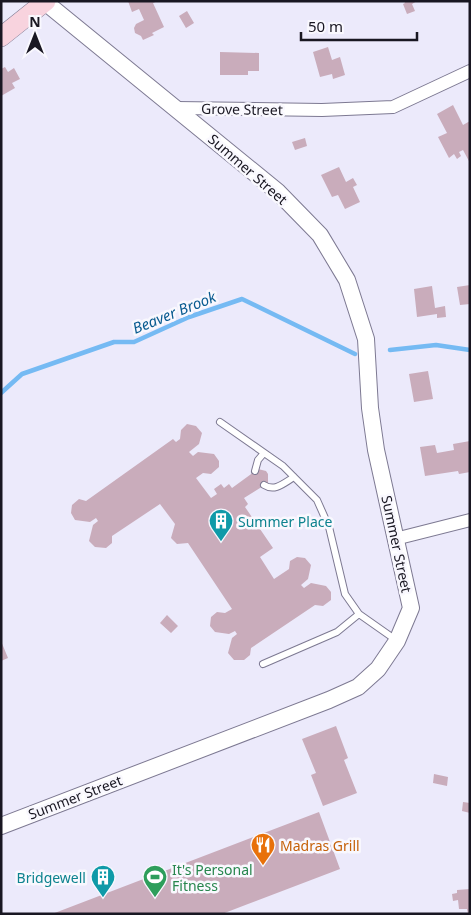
<svg xmlns="http://www.w3.org/2000/svg" width="471" height="915" font-family="'Noto Sans',sans-serif">
  <style>
    .lines { fill: none; stroke-linecap: round; stroke-linejoin: round }
    .stream { stroke: #75baf3; stroke-width: 4.5 }
    .building { fill: #c9acbb }
    .service-casing { stroke: #7d7992; stroke-width: 8 }
    .minor-casing { stroke: #7d7992; stroke-width: 14 }
    .tertiary-casing { stroke: #7d7992; stroke-width: 18 }
    .secondary-casing { stroke: #7d7992; stroke-width: 20 }
    .service { stroke: #fff; stroke-width: 6 }
    .minor { stroke: #fff; stroke-width: 12 }
    .tertiary { stroke: #fff; stroke-width: 16 }
    .secondary { stroke: #f8d3de; stroke-width: 19 }
    .labels { text-anchor: middle; dominant-baseline: central; stroke-width: 5; stroke-linejoin: round; paint-order: stroke }
    .street-label { font-size: 14px; fill: #191722; stroke: #f9f8fe }
    .culture-label { font-size: 14px; fill: #0d838f; stroke: #f9f8fe; text-anchor: start }
    .food-label { font-size: 14px; fill: #c56008; stroke: #f9f8fe; text-anchor: start }
    .leisure-label { font-size: 14px; fill: #27864d; stroke: #f9f8fe; text-anchor: start }
    .water-label { font-size: 15px; font-style: italic; fill: #095b90; stroke: #f9f8fe }
  </style>
  <rect width="100%" height="100%" fill="#eceafb"/>
  <g class="lines">
    <path class="stream" d="M390,350L436,345L470,350
      M1,393L22,374L114,342H134L189,317L242,299L355,354"/>
  </g>
  <path class="building" d="M128,1H158L153,3L164,27L152,33L154,35L143,40L141,36L135,33L134,28L136,24L144,20L139,9L132,12Z
    M404,1H417L412,4L415,11L407,14L403,4L405,3Z
    M187,11L194,23L186,28L179,16Z
    M328,47L332,60L340,57L345,75L333,79L332,74L320,77L313,52Z
    M220,52L259,53V71H248V75H220Z
    M5,67L8,72L14,68L20,79L12,83L15,88L1,96V69Z
    M453,105L463,125L470,121V163L463,150L459,152L461,156L457,159L454,154L449,158L438,137L447,133L437,114Z
    M305,138L307,146L295,150L292,142Z
    M339,167L346,182L353,178L357,185L353,187L360,202L345,209L338,195L332,197L321,175Z
    M470,285V304L460,305L457,287Z
    M432,286L435,308L445,306L446,317L437,318V314L417,317L414,289Z
    M428,371L433,399L414,402L409,374Z
    M187,424L196,426L202,433L199,444L189,452L193,456L198,452L214,454L219,461V467L211,474L203,473L196,478L211,498L217,494L214,489L221,484L224,488L229,484L232,488L258,469L266,471L268,474V483L244,498L248,504L245,507L273,548L260,557L274,579L289,569L290,561L297,557L305,558L311,565L308,579L301,585L304,588L311,583L326,586L331,592V600L323,606L315,605L251,648L250,655L244,660H234L228,653L232,638L237,634L235,631L229,634L215,632L210,626L211,617L217,612L225,613L232,609L188,543L177,544L171,538L175,524L160,504L112,536V543L106,548L95,547L89,541L93,525L98,521L96,518L90,522L75,520L71,513L72,505L79,499L86,501L173,439L176,442L180,439L181,430Z
    M470,441V472L459,474L458,471L425,476L420,447L435,445L437,453L454,450L453,444Z
    M167,615L178,626L171,633L160,623Z
    M1,641L8,658L1,661Z
    M336,726L348,758L344,760L357,793L323,806L311,775L316,773L302,739Z
    M434,774L448,777L447,786L433,783Z
    M463,802L470,803V813L462,811Z
    M319,812L340,869L248,904L222,914H52Z
    M470,889V914H468L467,909H459L458,900L453,901L452,894L457,893V890Z"/>
  <g class="lines">
    <defs>
      <path id="service" d="M220,422L283,466L317,500L329,527L345,594L359,614L396,640
        M255,471L258,460L264,453
        M264,485C275,492 284,483 294,477
        M263,664L337,632L359,614"/>
      <path id="minor" d="M176,108L322,110L393,107L470,71
        M395,539L470,520"/>
      <path id="tertiary" d="M1,826L329,700L358,687L378,669L397,641L411,608L376,450L370,408L366,339L347,280L320,235L278,192L45,2"/>
      <path id="secondary" d="M1,37L46,1"/>
    </defs>
    <use href="#service" class="service-casing"/>
    <use href="#minor" class="minor-casing"/>
    <use href="#tertiary" class="tertiary-casing"/>
    <use href="#secondary" class="secondary-casing"/>
    <use href="#service" class="service"/>
    <use href="#minor" class="minor"/>
    <use href="#tertiary" class="tertiary"/>
    <use href="#secondary" class="secondary"/>
  </g>
  <defs>
    <symbol id="building-pin" viewBox="-11 -11 22 30"><path d="M0 17L-7.5 6A9.5 9.5 0 1 1 7.5 6Z" fill="#0f9aa8" stroke="#f9f8fe"/><path d="M-4-6H4V6H1V3H-1V6H-4ZM-2.5-4.3h1.7v1.8h-1.7ZM.8-4.3h1.7v1.8H.8ZM-2.5-1h1.7V.8h-1.7ZM.8-1h1.7V.8H.8Z" fill="#fff"/></symbol>
    <symbol id="restaurant-pin" viewBox="-11 -11 22 30"><path d="M0 17L-7.5 6A9.5 9.5 0 1 1 7.5 6Z" fill="#e8710a" stroke="#f9f8fe"/><path d="M-5-6h1v4h1v-4h1v4h1v-4h1v5L-1.5 .5V6h-2V.5L-5-1ZM5-6V6H3V1.5H1.5Q1.5-4 5-6Z" fill="#fff"/></symbol>
    <symbol id="stadium-pin" viewBox="-11 -11 22 30"><path d="M0 17L-7.5 6A9.5 9.5 0 1 1 7.5 6Z" fill="#2e9e5b" stroke="#f9f8fe"/><path d="M0-5a6.5 5 0 1 0 0 10a6.5 5 0 1 0 0-10ZM-3.5-1.8h7v3.6h-7Z" fill="#fff"/></symbol>
  </defs>
  <g fill-rule="evenodd">
    <use href="#building-pin" x="207" y="507" width="28" height="38"/>
    <use href="#restaurant-pin" x="249" y="831" width="28" height="38"/>
    <use href="#building-pin" x="89" y="863" width="28" height="38"/>
    <use href="#stadium-pin" x="141" y="863" width="28" height="38"/>
  </g>
  <g class="labels">
    <g class="street-label">
      <text transform="translate(242 109) rotate(1)">Grove Street</text>
      <text transform="translate(248 169) rotate(41)">Summer Street</text>
      <text transform="translate(397 544) rotate(78)">Summer Street</text>
      <text transform="translate(75 797) rotate(-21)">Summer Street</text>
    </g>
    <g class="culture-label">
      <text x="238" y="521">Summer Place</text>
      <text x="86" y="877" text-anchor="end">Bridgewell</text>
    </g>
    <g class="food-label">
      <text x="280" y="845">Madras Grill</text>
    </g>
    <g class="leisure-label">
      <text x="172" y="869">It's Personal<tspan x="172" dy="16">Fitness</tspan></text>
    </g>
    <g class="water-label">
      <text transform="translate(174 312) rotate(-22)">Beaver Brook</text>
    </g>
  </g>
  <rect width="471" height="915" fill="none" stroke="#191722" stroke-width="5"/>
  <g transform="translate(35 35)" stroke="#f9f8fe" stroke-width="4" paint-order="stroke">
  <path d="M0-4L9 19L0 12L-9 19Z" fill="#191722"/>
  <text y="-8" font-size="14" font-weight="bold" text-anchor="middle" fill="#191722">N</text>
  </g>
  <path d="M301 32v8h116v-8" fill="none" stroke="#191722" stroke-width="2.5"/>
  <text x="308" y="32" font-size="15" fill="#191722" stroke="#f9f8fe" stroke-width="4" paint-order="stroke">50 m</text>
</svg>
